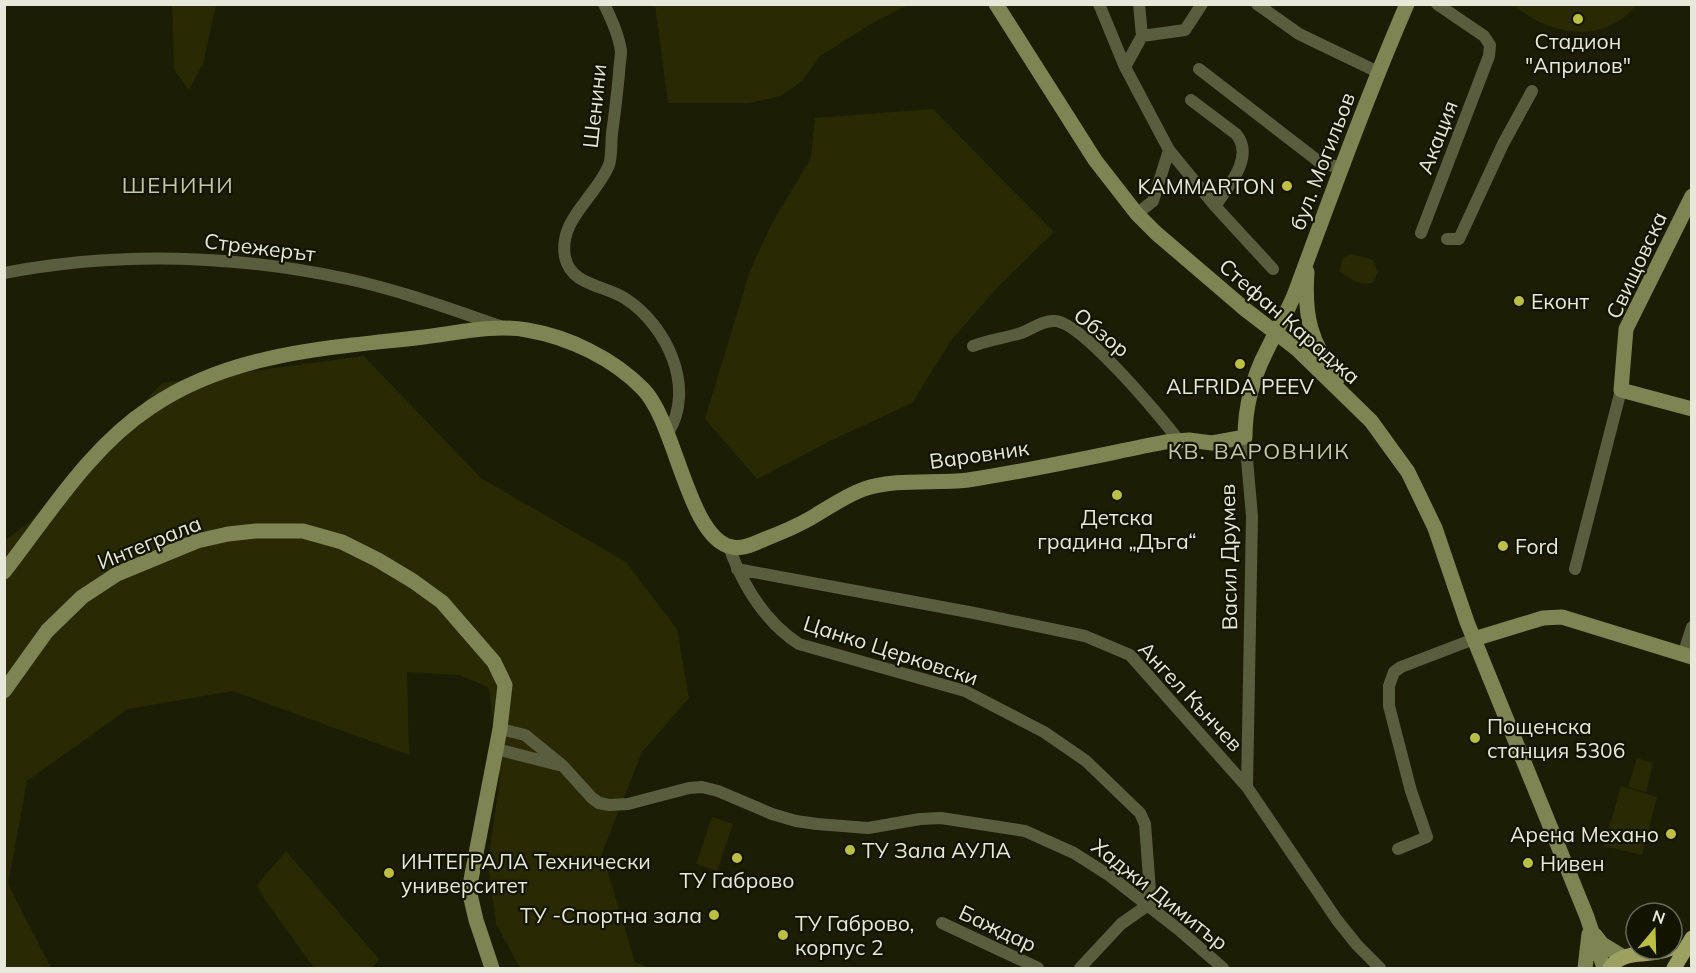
<svg xmlns="http://www.w3.org/2000/svg" width="1696" height="973" font-family="Mulish,sans-serif">
  <style>
    .green { fill: #292a04 }
    .lines { fill: none; stroke-linecap: round; stroke-linejoin: round }
    .street { stroke: #5b5d3f; stroke-width: 12 }
    .secondary { stroke: #808352; stroke-width: 15 }
    .primary { stroke: #9ca060; stroke-width: 15 }
    .poi-dot { fill: #bbc044; stroke: #131400; stroke-width: 2 }
    .labels { text-anchor: middle; dominant-baseline: central; stroke-width: 4.5; stroke-linejoin: round; paint-order: stroke }
    .poi-label { font-size: 21px; fill: #e7e8d9; stroke: #131400; text-anchor: start }
    .street-label { font-size: 21px; fill: #e7e8d9; stroke: #131400 }
    .neighbourhood-label { font-size: 22px; letter-spacing: 1.5px; fill: #c5c7a9; stroke: #131400 }
  </style>
  <rect width="100%" height="100%" fill="#1c1d04"/>
  <path class="green" d="M172,5H216L203,64L189,90L174,70Z
    M655,5V4L908,5L871,24L820,56L802,81L781,96L749,103H668Z
    M1514,5H1636C1604,46 1549,35 1514,5Z
    M933,109L1054,232L999,286L952,339L912,403L830,441L757,479L705,419L750,271L772,223L811,158L815,118Z
    M1351,254L1373,260L1378,272L1373,283C1359,285 1350,280 1339,271L1343,258Z
    M364,356L481,478L626,562L677,629L689,698L642,752L602,853L635,962L650,968H520L496,924L488,862L500,778L489,688L460,675L407,672L409,755L233,691L128,709L27,781L8,884L51,968H5L4,541L31,521L162,383Z
    M1637,758L1653,763L1646,792L1628,787Z
    M1621,786L1657,797L1642,855L1604,846Z
    M712,817L733,824L717,871L696,864Z
    M286,851L379,959L372,968H314L265,900L257,885Z"/>
  <g class="lines">
    <path class="street" d="M604,4C611,18 619,36 621,51C621,58 619,67 619,74C617,94 615,113 612,133C611,143 612,156 609,165C596,197 558,220 565,257C571,286 605,285 626,299C667,326 696,388 668,433
      M1099,4L1125,67L1169,150L1153,201L1137,214
      M1139,4L1142,36
      M1257,4L1299,34L1378,72
      M1125,67L1142,36L1185,30L1202,4
      M1199,69L1322,164L1341,167
      M1191,100L1236,134C1255,156 1229,186 1215,206
      M1169,150L1215,206L1273,269
      M1421,233L1489,56L1490,45L1484,36L1437,4
      M1447,239H1459L1503,144L1532,91
      M4,273C118,251 235,255 348,279C399,290 450,309 500,326
      M973,346C988,340 1005,338 1021,333C1032,329 1043,320 1055,321C1082,322 1162,418 1179,441
      M1245,437L1252,516L1247,787
      M729,547C743,586 764,621 799,644L965,691L1044,732L1086,761L1140,813L1145,824L1150,891L1148,905L1121,924L1080,968
      M737,569L974,613L1085,636L1130,655L1247,787L1337,920L1357,945L1380,968
      M1575,569L1621,390
      M1683,655L1692,627
      M500,729L525,735L563,766L592,798L599,803L609,805L628,804L689,788L702,787L718,791L772,814L796,821L817,824L868,828L920,819L941,818L1025,831L1074,853L1110,876L1178,929L1223,968
      M496,749L559,765
      M1398,849L1427,837L1411,791L1389,706V686L1394,672L1401,667L1474,639
      M942,923L1038,968"/>
    <path class="secondary" d="M996,4L1095,160L1137,214L1156,233L1246,310L1297,349L1371,421L1408,472L1435,528L1467,622L1587,917L1604,968
      M1692,196L1626,329L1621,390L1692,409
      M1307,272C1304,316 1310,343 1338,378
      M4,572C50,513 89,448 151,407C232,352 330,348 424,337C457,333 494,324 527,330C569,337 614,359 643,389C676,422 688,539 732,547C743,550 755,543 765,539C783,532 800,525 816,515C831,506 847,495 864,489C897,478 934,484 968,480C1034,470 1100,455 1165,442L1189,440L1212,443L1245,437C1245,407 1253,377 1267,350C1276,331 1287,313 1295,293C1331,196 1366,99 1407,4
      M1474,639L1543,618L1562,617L1692,657
      M4,691L47,631L82,597L117,574L197,541L228,534L256,531H303L342,542L378,560L413,581L442,602L494,662L505,685L500,729L469,890L476,920L492,968
      M1595,935L1602,944L1623,957
      M1585,968L1589,934"/>
    <path class="primary" d="M1610,968C1624,948 1649,958 1669,949
      M1674,968L1692,938"/>
  </g>
  <g class="poi-dot">
    <circle cx="1578" cy="19" r="6"/>
    <circle cx="1287" cy="186" r="6"/>
    <circle cx="1519" cy="301" r="6"/>
    <circle cx="1240" cy="364" r="6"/>
    <circle cx="1117" cy="495" r="6"/>
    <circle cx="1503" cy="546" r="6"/>
    <circle cx="1475" cy="738" r="6"/>
    <circle cx="1671" cy="834" r="6"/>
    <circle cx="850" cy="850" r="6"/>
    <circle cx="737" cy="858" r="6"/>
    <circle cx="1528" cy="863" r="6"/>
    <circle cx="389" cy="873" r="6"/>
    <circle cx="714" cy="915" r="6"/>
    <circle cx="783" cy="935" r="6"/>
  </g>
  <g class="labels">
    <g class="poi-label">
      <text x="1578" y="41" text-anchor="middle">Стадион<tspan x="1578" dy="24">"Априлов"</tspan></text>
      <text x="1275" y="186" text-anchor="end">KAMMARTON</text>
      <text x="1531" y="301">Еконт</text>
      <text x="1240" y="386" text-anchor="middle">ALFRIDA PEEV</text>
      <text x="1117" y="517" text-anchor="middle">Детска<tspan x="1117" dy="24">градина „Дъга“</tspan></text>
      <text x="1515" y="546">Ford</text>
      <text x="1487" y="726">Пощенска<tspan x="1487" dy="24">станция 5306</tspan></text>
      <text x="1659" y="834" text-anchor="end">Арена Механо</text>
      <text x="862" y="850">ТУ Зала АУЛА</text>
      <text x="401" y="861">ИНТЕГРАЛА Технически<tspan x="401" dy="24">университет</tspan></text>
      <text x="1540" y="863">Нивен</text>
      <text x="737" y="880" text-anchor="middle">ТУ Габрово</text>
      <text x="702" y="915" text-anchor="end">ТУ -Спортна зала</text>
      <text x="795" y="923">ТУ Габрово,<tspan x="795" dy="24">корпус 2</tspan></text>
    </g>
    <g class="street-label">
      <text transform="translate(594 106) rotate(-84)">Шенини</text>
      <text transform="translate(1437 137) rotate(-69)">Акация</text>
      <text transform="translate(1322 161) rotate(-69)">бул. Могильов</text>
      <text transform="translate(260 247) rotate(7)">Стрежерът</text>
      <text transform="translate(1636 265) rotate(-65)">Свищовска</text>
      <text transform="translate(1290 321) rotate(41)">Стефан Караджа</text>
      <text transform="translate(1102 332) rotate(39)">Обзор</text>
      <text transform="translate(979 454) rotate(-8)">Варовник</text>
      <text transform="translate(149 542) rotate(-22)">Интеграла</text>
      <text transform="translate(1228 557) rotate(-91)">Васил Друмев</text>
      <text transform="translate(891 650) rotate(18)">Цанко Церковски</text>
      <text transform="translate(1191 696) rotate(47)">Ангел Кънчев</text>
      <text transform="translate(1160 894) rotate(38)">Хаджи Димитър</text>
      <text transform="translate(998 928) rotate(25)">Баждар</text>
    </g>
    <g class="neighbourhood-label">
      <text x="178" y="185">ШЕНИНИ</text>
      <text x="1259" y="451">КВ. ВАРОВНИК</text>
    </g>
  </g>
  <rect width="1696" height="973" fill="none" stroke="#e7e8d9" stroke-width="12"/>
  <g transform="translate(1654 931) rotate(19)"><circle r="28" fill="#131400" stroke="#686957" stroke-width="1.5"/>
  <path d="M0-4.5L10 22L0 15L-10 22Z" fill="#bbc044"/>
  <text y="-9" font-size="16" font-weight="bold" text-anchor="middle" fill="#e7e8d9">N</text>
  </g>
</svg>
